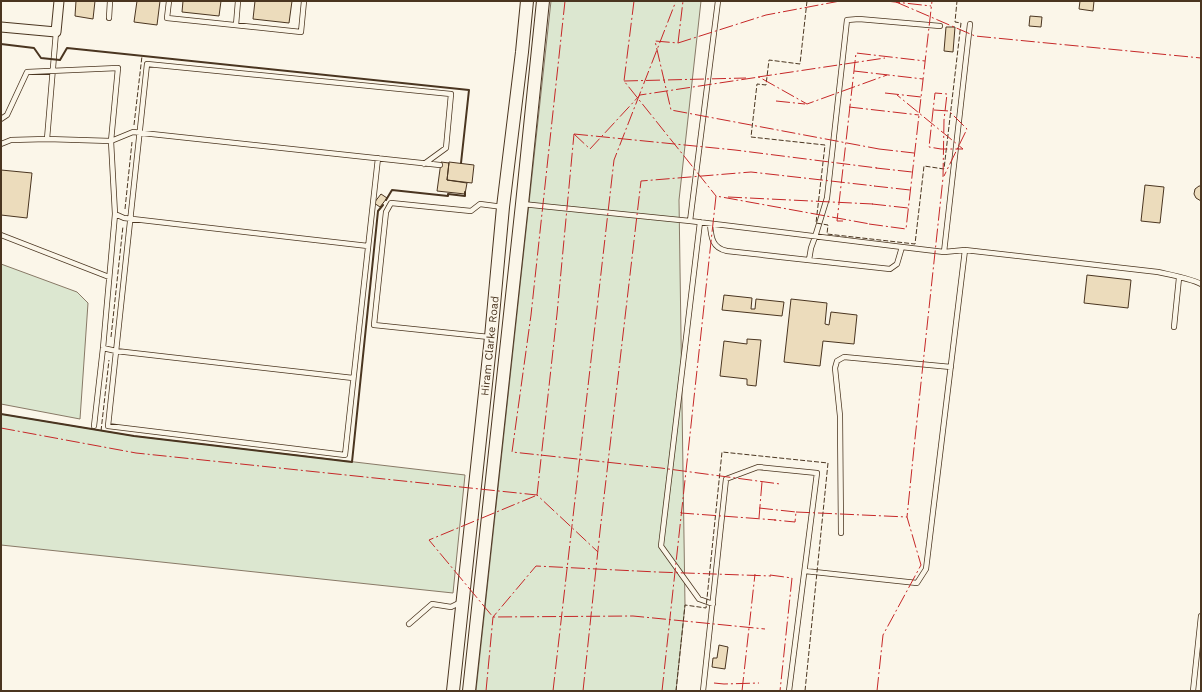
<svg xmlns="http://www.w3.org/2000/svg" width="1202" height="692" font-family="'Work Sans',sans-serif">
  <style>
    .green { fill: #dce7d0; stroke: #887966 }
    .building { fill: #ecdcbc; stroke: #4a3520 }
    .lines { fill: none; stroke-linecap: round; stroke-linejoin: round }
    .service-casing { stroke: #4a3520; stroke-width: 6 }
    .minor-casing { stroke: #4a3520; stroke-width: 11 }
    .secondary-casing { stroke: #4a3520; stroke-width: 14 }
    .service { stroke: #fbf6e9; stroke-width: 4.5 }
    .minor { stroke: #fbf6e9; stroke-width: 9 }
    .secondary { stroke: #fbf6e9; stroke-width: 12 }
    .fence { stroke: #4a3520; stroke-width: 1; stroke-dasharray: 5 2; stroke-linecap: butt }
    .wall { stroke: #4a3520; stroke-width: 2 }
    .power { stroke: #c62828; stroke-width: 1; stroke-dasharray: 14 3 2 3; stroke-linecap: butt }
    .labels { text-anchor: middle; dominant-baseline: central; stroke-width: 3; stroke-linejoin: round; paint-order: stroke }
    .street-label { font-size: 11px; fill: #4a3520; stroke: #fbf6e9 }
  </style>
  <rect width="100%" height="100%" fill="#fbf6e9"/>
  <path class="green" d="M551,1H701L679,200L685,605L676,691H476Z
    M1,264L77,292L88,303L80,419L1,404Z
    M1,414L134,436L465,475L453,593L1,545Z"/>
  <path class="building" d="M76,1H95L93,19L75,16Z
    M137,1H160L157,25L134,22Z
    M183,1H221L219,16L182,12Z
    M255,1H292L289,23L253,19Z
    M1080,1H1094L1093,11L1079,9Z
    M1030,16L1042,17L1041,27L1029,26Z
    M946,27H955L953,52L944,51Z
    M441,162L449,163L447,180L467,183L465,194L437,191Z
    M449,162L474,165L472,183L447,180Z
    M1,170L32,173L27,218L1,215Z
    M1145,185L1164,187L1160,223L1141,221Z
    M1199,186H1201V201L1196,198L1194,194L1195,189Z
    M381,194L387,198L380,207L374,203Z
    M1087,275L1131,280L1128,308L1084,303Z
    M724,295L752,298L751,309H755L756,299L784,302L782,316L722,310Z
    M791,299L827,303L825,324L829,325L831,312L857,315L854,344L823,341L820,366L784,362Z
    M747,339L761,340L756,386L747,385V379L720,376L724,341L747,344Z
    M719,645L728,647L725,669L712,667L713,658H717Z"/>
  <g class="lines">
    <defs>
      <path id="service" d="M169,1L167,18L301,32L304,1
        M109,18L110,1
        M236,25L238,1
        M1,119L7,115L27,72L118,68L111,141L115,214L103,348L94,426
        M47,139L56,32
        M1,144L11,140L47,139L111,141L133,132L440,165
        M378,158L345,455L108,426L147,64L451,94L446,148L424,164
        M522,204L690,221L902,247L944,252L965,250L1158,272C1171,275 1189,278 1201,284
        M115,214L124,218L368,246
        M690,221L718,1
        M700,222L661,546L699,599L713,604
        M710,224C711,237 712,248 727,251L890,269L897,264L902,247
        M1,235L109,277
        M944,252L970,24
        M809,260L811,248L815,237L827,198L847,20L859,19L940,26
        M1174,327L1179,278
        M489,337L374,325L386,212L391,203L471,211L480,204L503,207
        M103,348L116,351L353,378
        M841,533L840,416L835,368L837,361L844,357L951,367
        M805,571L917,583L926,569L965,250
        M409,624L432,604L451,607L461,602
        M703,691L726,479L758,467L817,473L789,691
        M1193,691L1201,616"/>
      <path id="minor" d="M1,27L56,32L59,1"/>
      <path id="secondary" d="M453,691L491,337L503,207L522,52L527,1
        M469,691L522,204L543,1"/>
    </defs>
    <use href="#service" class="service-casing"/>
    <use href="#minor" class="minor-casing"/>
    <use href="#secondary" class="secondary-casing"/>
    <use href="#service" class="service"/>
    <use href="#minor" class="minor"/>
    <use href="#secondary" class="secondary"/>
    <path class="fence" d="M807,1L800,64L769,60L766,85L757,84L751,137L825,145L816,223L828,225L827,234L915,244L924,166L944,169L961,23L955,22L957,1
      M134,125L142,56
      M125,209L132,142
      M111,337L123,226
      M101,431L109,360
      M676,691L685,605L706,608L722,452L828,463L805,691"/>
    <path class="wall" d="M1,44L34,48L41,58L60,60L67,48L469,90L461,163
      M386,200L392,190L448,196V194L465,196V192
      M1,414L134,436L352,462L378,211L383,205"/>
    <path class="power" d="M565,1L531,315L512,452L661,468L780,484
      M634,1L624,81L716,196
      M840,1L766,15L678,43L655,41L671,110L879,149
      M886,1L931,6
      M896,2L975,36L1201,58
      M678,43L683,1
      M854,71L923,79
      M758,77L885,58
      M624,81L746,78
      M885,93L921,97
      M776,101L805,104
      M849,107L919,115
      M934,110L949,111L967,129L944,176
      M574,134L590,149L640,95L759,77L807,104L887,75
      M574,134L735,150L877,168
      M879,149L914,153
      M876,168L912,172
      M874,186L910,190
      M728,197L873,204
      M872,204L908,208
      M843,221H837L856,53L925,61
      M869,224L906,229L932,1
      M1,428L136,453L537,495L598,552
      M537,495L557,314L574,134
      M535,496L429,540L493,617L633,616L765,629
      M759,508L796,512L795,522L774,520
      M681,512V513L776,520
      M796,512L907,517
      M759,518L762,482
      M770,575L792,578L780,691
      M714,683L724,684L759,683
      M486,691L493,617L536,566L657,572L771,576
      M553,691L614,160L676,1
      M583,691L600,531L641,181L751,172L875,186
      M662,691L716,196L870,224
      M742,691L755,574
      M877,691L883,635L921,565L907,517L914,448L943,178L944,120L947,94L935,93L929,147L941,149H963L897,95"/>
  </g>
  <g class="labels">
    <g class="street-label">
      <text transform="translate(490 346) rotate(-84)">Hiram Clarke Road</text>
    </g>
  </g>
  <rect width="1202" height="692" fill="none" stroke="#4a3520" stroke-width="4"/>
</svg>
